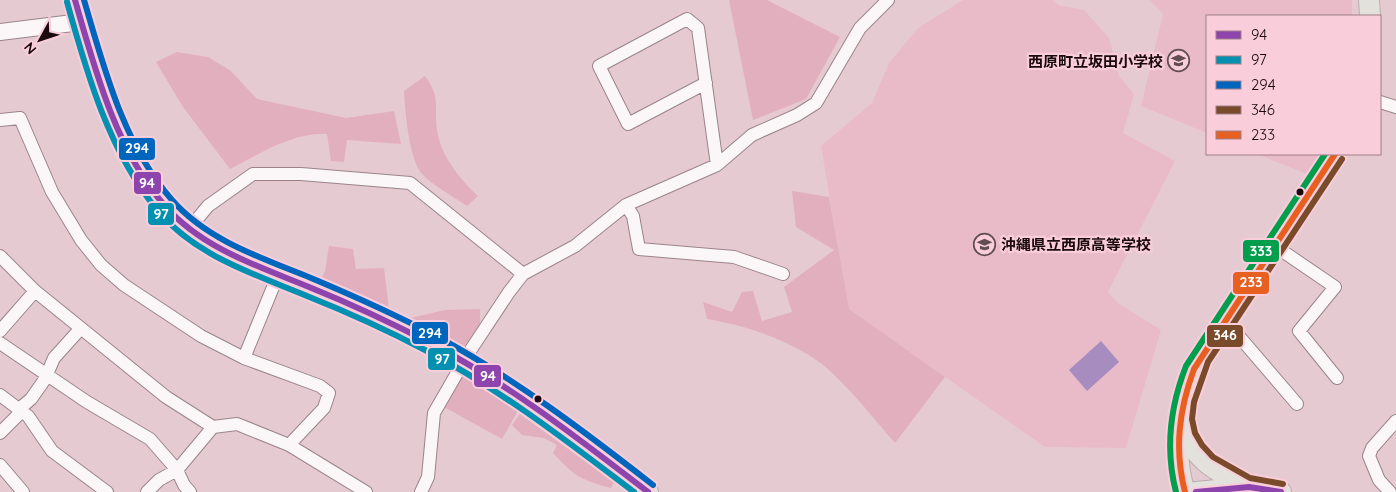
<svg xmlns="http://www.w3.org/2000/svg" width="1396" height="492" font-family="Quicksand,'Noto Sans JP',sans-serif">
  <style>
    .built { fill: #e9bbc9 }
    .green { fill: #e2afbe }
    .water { fill: #a68cbf }
    .lines { fill: none; stroke-linecap: round; stroke-linejoin: round }
    .minor-casing { stroke: #9a848a; stroke-width: 14 }
    .tertiary-casing { stroke: #9a848a; stroke-width: 18 }
    .primary-casing { stroke: #bbadb2; stroke-width: 22 }
    .minor { stroke: #fbf7f8; stroke-width: 12 }
    .tertiary { stroke: #fbf7f8; stroke-width: 16 }
    .primary { stroke: #e3e1db; stroke-width: 20 }
    .bus-1-casing { stroke: #f9ceda; stroke-width: 10 }
    .bus-2-casing { stroke: #f9ceda; stroke-width: 10 }
    .bus-3-casing { stroke: #f9ceda; stroke-width: 10 }
    .bus-4-casing { stroke: #f9ceda; stroke-width: 10 }
    .bus-5-casing { stroke: #f9ceda; stroke-width: 10 }
    .bus-6-casing { stroke: #f9ceda; stroke-width: 10 }
    .bus-1 { stroke: #8e44ad; stroke-width: 6 }
    .bus-2 { stroke: #0491b1; stroke-width: 6 }
    .bus-3 { stroke: #0065bd; stroke-width: 6 }
    .bus-4 { stroke: #7a4b2a; stroke-width: 6 }
    .bus-5 { stroke: #e76021; stroke-width: 6 }
    .bus-6 { stroke: #019e4e; stroke-width: 6 }
    .bus-dot { fill: #1a090e; stroke: #f9ceda; stroke-width: 2 }
    .labels { text-anchor: middle; dominant-baseline: central; stroke-width: 4.5; stroke-linejoin: round; paint-order: stroke }
    .poi-label { font-size: 15px; font-weight: bold; fill: #1a090e; stroke: #f9ceda; text-anchor: end }
    .line-badge { stroke: #f9ceda; stroke-width: 2 }
    .badge-label { font-size: 14px; text-anchor: middle; font-weight: bold; fill: #fff }
  </style>
  <rect width="100%" height="100%" fill="#e6cad2"/>
  <path class="built" d="M963,0H1053L1058,5L1084,10L1109,38L1119,76L1134,94L1123,133L1175,161L1108,292L1118,303L1161,330L1126,448L1045,447L848,309L821,146L872,103L889,63L918,28Z
    M1150,0H1352V16H1207V133L1141,106L1163,14Z
    M1257,154H1320L1309,175Z"/>
  <path class="green" d="M729,0H767L840,37L806,99L753,120Z
    M177,52L208,57L231,71L257,99L346,118L394,111L401,144L347,140L344,162L331,161L327,134C294,132 259,154 230,169L183,107L156,62Z
    M425,76C443,100 432,109 438,135C443,159 461,180 478,196L467,206C454,197 432,185 422,174C409,160 405,110 404,91Z
    M792,191L829,197L849,309L945,377L895,443C875,420 837,372 812,357C780,337 744,325 707,319L703,302L732,312L742,292L753,291L762,321L792,312L784,287L834,250L796,227Z
    M329,246L353,249L356,269L384,268L389,309L320,281L325,271Z
    M480,309V324L462,350L402,320L445,310Z
    M463,374L519,409L502,439L444,407Z
    M520,414L614,482L611,488C581,480 574,476 553,453L557,445L544,438L522,435L512,425Z"/>
  <path class="water" d="M1101,341L1119,362L1087,391L1069,370Z"/>
  <g class="lines">
    <defs>
      <path id="minor" d="M706,83L628,124L599,66L687,19L698,28L717,165
        M1380,102L1396,107
        M0,120L20,118L52,192L81,240L101,265L124,285L201,336L244,358L320,386L329,393L324,408L289,445
        M626,205L633,216L639,249L734,257L783,274
        M189,229L208,206L253,174H301L410,183L523,274
        M1275,246L1335,287L1299,331L1337,378
        M0,256L35,291L166,397L213,427L237,424L289,445L366,492
        M1225,320L1297,404
        M0,331L35,291
        M0,343L87,402L150,439L177,470L184,485L190,492
        M244,358L278,275
        M0,395L28,416L52,451L107,492
        M19,409L31,399L45,379L54,358L81,328
        M0,433L22,411
        M0,465L23,492
        M147,492L159,480L177,470L213,427
        M421,492L428,477L434,413L468,354L509,292L523,274L575,246L626,205L717,165L752,135L797,115L816,103L860,28L888,0
        M1390,492L1379,480L1369,456L1372,448L1396,421"/>
      <path id="tertiary" d="M0,32L81,22"/>
      <path id="primary" d="M75,0C93,63 121,157 165,206C203,249 258,266 309,287C351,305 392,323 432,344C510,384 579,439 648,492
        M1369,0L1370,16
        M1184,421C1189,460 1218,472 1249,487
        M1185,492C1172,452 1178,407 1194,369L1335,154
        M1196,492L1249,487L1281,492"/>
    </defs>
    <use href="#minor" class="minor-casing"/>
    <use href="#tertiary" class="tertiary-casing"/>
    <use href="#primary" class="primary-casing"/>
    <use href="#minor" class="minor"/>
    <use href="#tertiary" class="tertiary"/>
    <use href="#primary" class="primary"/>
    <defs>
      <path id="bus-1" d="M75,0C95,70 116,150 165,206C203,249 258,266 309,287C351,304 392,323 432,344C510,385 579,439 648,492
        M1196,492L1249,487L1281,492"/>
      <path id="bus-2" d="M67,2C87,74 109,152 158,211C196,256 254,274 307,296C347,312 387,330 425,350C500,389 567,441 634,492"/>
      <path id="bus-3" d="M84,0C104,68 124,146 172,200C208,241 262,258 311,278C354,296 396,315 436,336C514,378 584,431 653,485"/>
      <path id="bus-4" d="M1283,484L1250,478L1213,457L1202,445L1195,433L1192,419L1194,402L1208,362L1342,159"/>
      <path id="bus-5" d="M1185,492C1174,449 1179,410 1194,369L1335,154"/>
      <path id="bus-6" d="M1176,492C1165,449 1170,407 1186,366L1325,154"/>
    </defs>
    <use href="#bus-1" class="bus-1-casing"/>
    <use href="#bus-2" class="bus-2-casing"/>
    <use href="#bus-3" class="bus-3-casing"/>
    <use href="#bus-4" class="bus-4-casing"/>
    <use href="#bus-5" class="bus-5-casing"/>
    <use href="#bus-6" class="bus-6-casing"/>
    <use href="#bus-1" class="bus-1"/>
    <use href="#bus-2" class="bus-2"/>
    <use href="#bus-3" class="bus-3"/>
    <use href="#bus-4" class="bus-4"/>
    <use href="#bus-5" class="bus-5"/>
    <use href="#bus-6" class="bus-6"/>
  </g>
  <defs>
    <symbol id="school-ring" viewBox="-11 -11 22 22"><circle r="9.5" fill="#f9ceda" stroke="#614d53" stroke-width="1.5"/><path d="M0-5L7-2L0 1L-7-2ZM-4 1L0 2.5L4 1V4Q0 6-4 4Z" fill="#614d53"/></symbol>
  </defs>
  <g fill-rule="evenodd">
    <use href="#school-ring" x="1166" y="48" width="25" height="25"/>
    <use href="#school-ring" x="972" y="232" width="25" height="25"/>
  </g>
  <g class="bus-dot">
    <circle cx="1300" cy="192" r="4.5"/>
    <circle cx="538" cy="399" r="4.5"/>
  </g>
  <g class="labels">
    <g class="poi-label">
      <text x="1163" y="61">西原町立坂田小学校</text>
      <text x="1001" y="244" text-anchor="start">沖縄県立西原高等学校</text>
    </g>
  </g>
  <g class="line-badge">
    <rect x="118" y="137" width="38" height="24" rx="5" fill="#0065bd"/>
    <rect x="133" y="171" width="29" height="24" rx="5" fill="#8e44ad"/>
    <rect x="147" y="202" width="28" height="24" rx="5" fill="#0491b1"/>
    <rect x="1242" y="239" width="38" height="24" rx="5" fill="#019e4e"/>
    <rect x="1232" y="271" width="38" height="24" rx="5" fill="#e76021"/>
    <rect x="411" y="321" width="38" height="24" rx="5" fill="#0065bd"/>
    <rect x="1206" y="324" width="38" height="24" rx="5" fill="#7a4b2a"/>
    <rect x="427" y="347" width="29" height="24" rx="5" fill="#0491b1"/>
    <rect x="473" y="364" width="29" height="24" rx="5" fill="#8e44ad"/>
  </g>
  <g class="badge-label">
    <text x="137" y="153">294</text>
    <text x="147" y="188">94</text>
    <text x="161" y="219">97</text>
    <text x="1261" y="256">333</text>
    <text x="1251" y="287">233</text>
    <text x="430" y="338">294</text>
    <text x="1225" y="340">346</text>
    <text x="442" y="364">97</text>
    <text x="488" y="381">94</text>
  </g>
  <rect x="1206" y="15" width="175" height="140" fill="#f9ceda" stroke="#a07f88"/>
  <rect x="1216" y="31" width="25" height="8" fill="#8e44ad" stroke="#a07f88"/>
  <text x="1251" y="40" font-size="15" fill="#1a090e">94</text>
  <rect x="1216" y="56" width="25" height="8" fill="#0491b1" stroke="#a07f88"/>
  <text x="1251" y="65" font-size="15" fill="#1a090e">97</text>
  <rect x="1216" y="81" width="25" height="8" fill="#0065bd" stroke="#a07f88"/>
  <text x="1251" y="90" font-size="15" fill="#1a090e">294</text>
  <rect x="1216" y="106" width="25" height="8" fill="#7a4b2a" stroke="#a07f88"/>
  <text x="1251" y="115" font-size="15" fill="#1a090e">346</text>
  <rect x="1216" y="131" width="25" height="8" fill="#e76021" stroke="#a07f88"/>
  <text x="1251" y="140" font-size="15" fill="#1a090e">233</text>
  <g transform="translate(40 40) rotate(230)" stroke="#f9ceda" stroke-width="4" paint-order="stroke">
  <path d="M0-4L9 19L0 12L-9 19Z" fill="#1a090e"/>
  <text y="-8" font-size="14" font-weight="bold" text-anchor="middle" fill="#1a090e">N</text>
  </g>
</svg>
